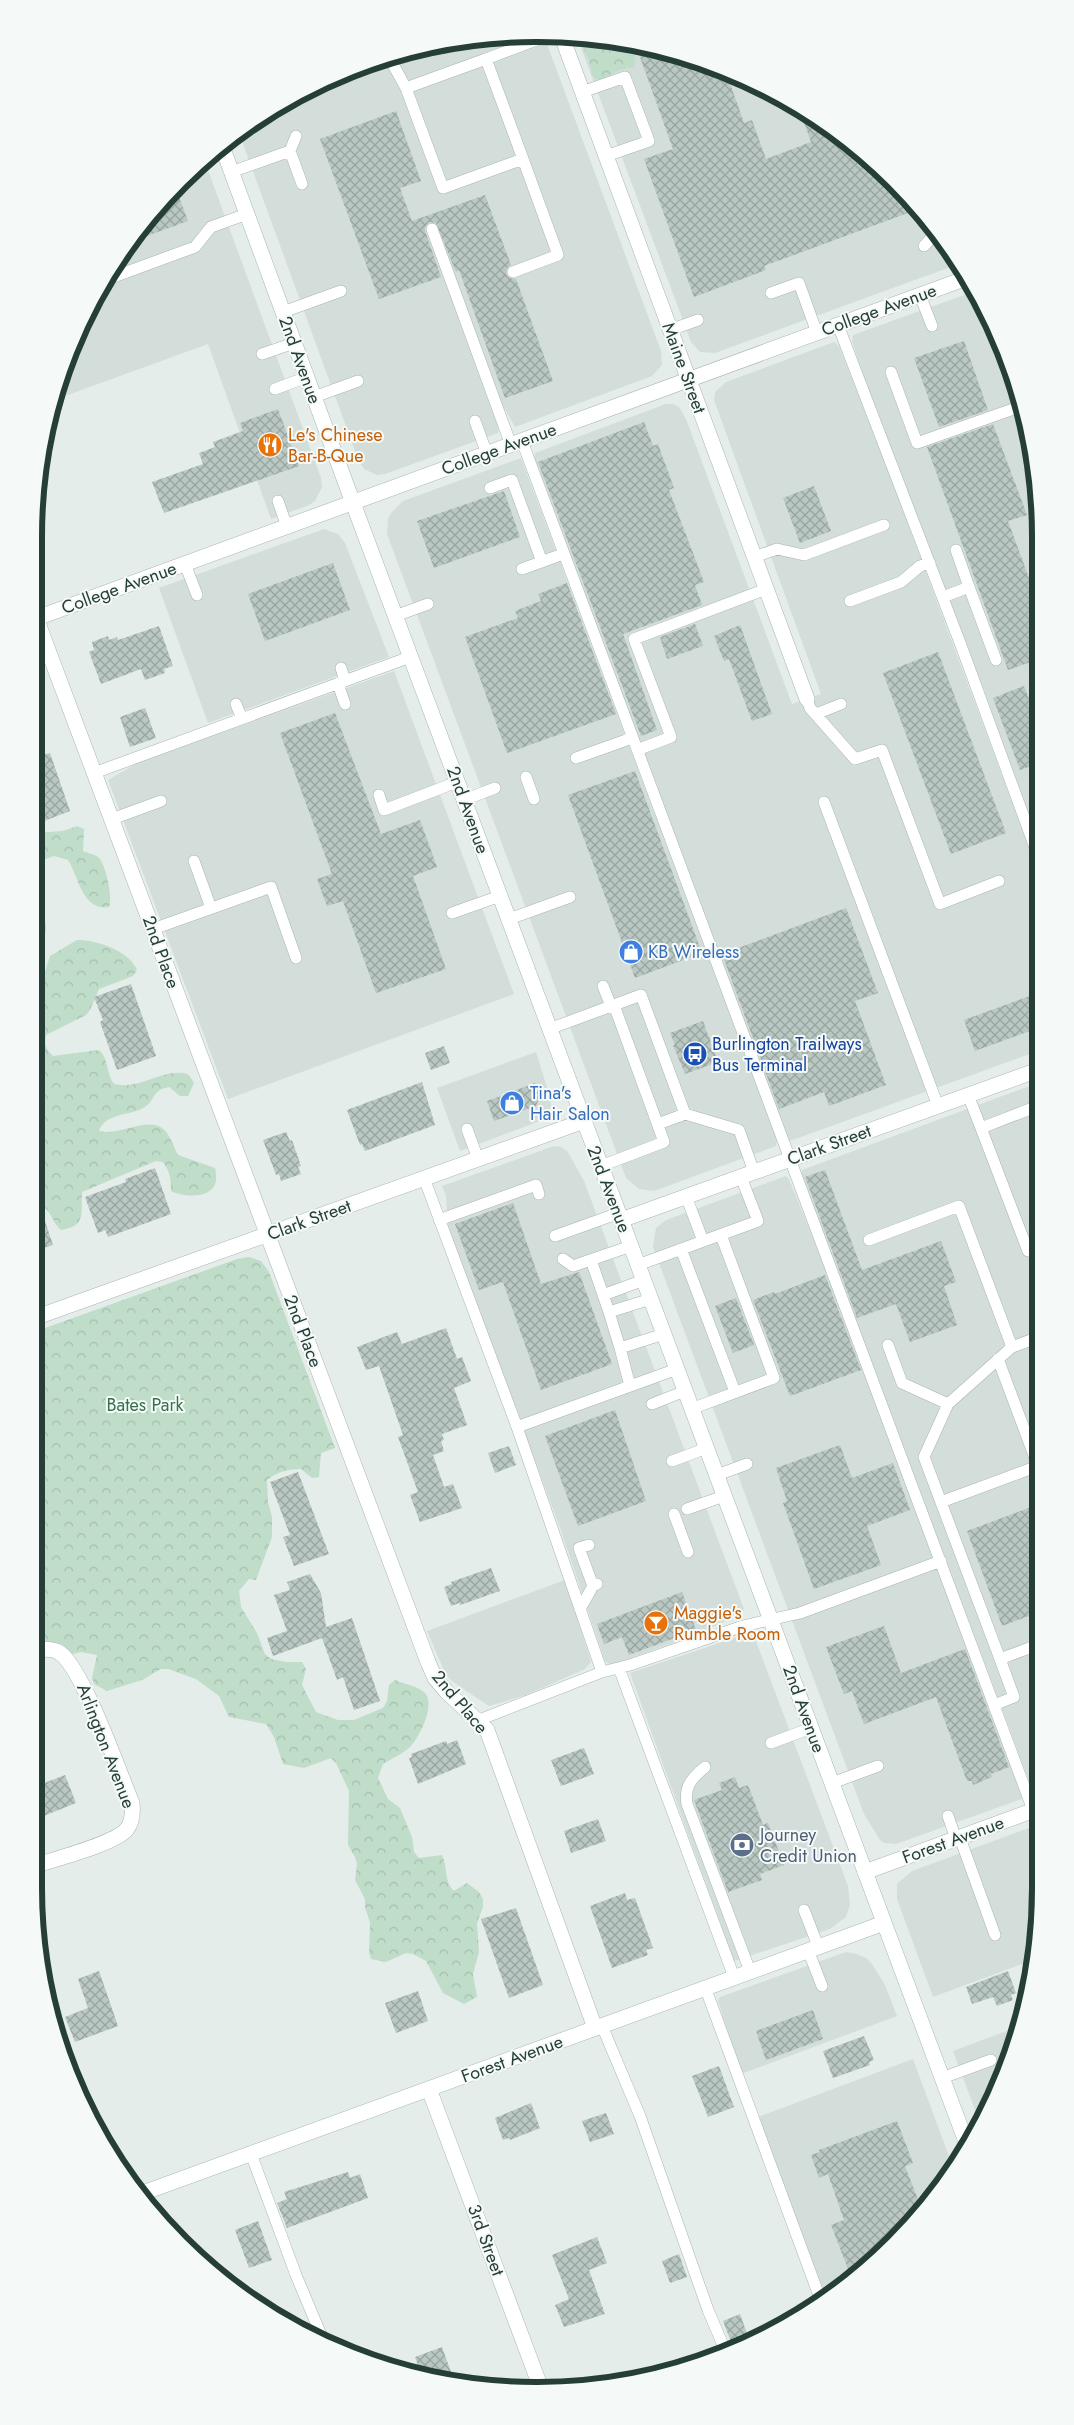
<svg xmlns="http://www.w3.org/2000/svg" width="1074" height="2425" font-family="Jost,sans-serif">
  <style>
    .built { fill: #d3ddd9 }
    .forest { fill: url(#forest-crowns) }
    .building { fill: url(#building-cross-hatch) }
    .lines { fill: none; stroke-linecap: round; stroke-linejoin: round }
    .lane-casing { stroke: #a8b5b1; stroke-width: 12 }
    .street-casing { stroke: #a8b5b1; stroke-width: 16 }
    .secondary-casing { stroke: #a4b8b2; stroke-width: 16 }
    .lane { stroke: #fff; stroke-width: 11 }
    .street { stroke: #fff; stroke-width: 15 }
    .secondary { stroke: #fff; stroke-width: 15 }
    .labels { text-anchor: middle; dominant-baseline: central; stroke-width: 4; stroke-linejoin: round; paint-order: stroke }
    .street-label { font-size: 18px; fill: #253e38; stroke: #f5faf8 }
    .food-label { font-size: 18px; fill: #c56008; stroke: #f5faf8; text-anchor: start }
    .shop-label { font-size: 18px; fill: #366cbe; stroke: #f5faf8; text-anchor: start }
    .transit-label { font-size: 18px; fill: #164399; stroke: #f5faf8; text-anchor: start }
    .park-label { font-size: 18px; fill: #32724d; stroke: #f5faf8 }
    .service-label { font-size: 18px; fill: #4e5e75; stroke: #f5faf8; text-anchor: start }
    .rim { fill: none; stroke: #253e38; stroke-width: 6 }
  </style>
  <defs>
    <pattern id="forest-crowns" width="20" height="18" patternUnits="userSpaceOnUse" patternTransform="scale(1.25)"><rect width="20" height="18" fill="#bfddc8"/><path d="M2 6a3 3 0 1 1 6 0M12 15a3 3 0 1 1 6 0" fill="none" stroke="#a4bfad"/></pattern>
    <pattern id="building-cross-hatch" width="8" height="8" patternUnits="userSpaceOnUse" patternTransform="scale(1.25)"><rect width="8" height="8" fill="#bac8c3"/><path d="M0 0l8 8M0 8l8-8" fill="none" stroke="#97a49f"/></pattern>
  </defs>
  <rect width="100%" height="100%" fill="#e5edea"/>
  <path class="built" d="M504,35L544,36L661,351L662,365L652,376L515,427L502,404L437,227L499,425L498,433L385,474L377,475L364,469L359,462L239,133L315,86L407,51Z
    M577,37L603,38L699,61L760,86L843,138L936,230L956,265L715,353L700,352L691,342Z
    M205,162L321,478L322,487L315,501L309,505L271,519L208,344L54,400L61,375L101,285L159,205Z
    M971,294L997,336L1006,358L1036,471L1037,839L984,690L861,369L852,341L853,335L964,295Z
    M834,342L839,346L884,460L1037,869L1038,1051L790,1141L785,1133L534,461L535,453L666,404H673L679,407L686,419L792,704L821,694L714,400L715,392L726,382Z
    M521,458L777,1140L776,1146L654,1191L639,1189L626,1178L387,534L388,519L392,512L403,501Z
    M324,529L338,534L345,543L389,657L208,723L159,588Z
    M394,671L514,994L228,1099L108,780L139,762Z
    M536,1052L550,1097L551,1106L547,1115L540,1121L460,1151L437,1088Z
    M1038,1083L1040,1792L1034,1794L801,1175L802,1170Z
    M554,1146L561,1147L568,1152L584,1181L744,1609L742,1614L692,1636L611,1665L605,1661L559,1525L448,1227L446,1196L442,1186Z
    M786,1176L789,1179L832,1284L1024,1798L896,1844L884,1843L880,1840L864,1814L653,1247L656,1228L666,1220Z
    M565,1580L591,1662L585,1669L526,1695L489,1706L453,1682L446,1675L427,1631Z
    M749,1633L754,1636L848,1886L850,1905L846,1917L830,1929L734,1961L630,1673Z
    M1040,1824V1888L1033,1960L933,1997L897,1899V1884L912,1871Z
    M846,1952L857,1954L866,1958L872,1964L885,1985L897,2016L741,2074L718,2001L720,1997Z
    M1020,2026L1013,2050L980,2123L953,2051Z
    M913,2059L953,2167L916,2220L869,2267L826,2297L758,2117Z"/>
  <path class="forest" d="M578,37L603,38L636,46L634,68C613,68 615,75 598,80L592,75L589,60Z
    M77,826L84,829L83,851C87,853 94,854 98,857C106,864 113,898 109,907C82,911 79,877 68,860L54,856L34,863V833L63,831Z
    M34,907C40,910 49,924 45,933C44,937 37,942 34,946Z
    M77,940C96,940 129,950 137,970L133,976L99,989L90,1010L86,1015L46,1035C44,1045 46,1049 53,1056L99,1050C109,1059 106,1073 114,1084C139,1090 160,1070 183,1073C189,1073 191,1078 194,1083L188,1096H180L169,1087C151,1090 156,1101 143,1108C129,1116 105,1113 99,1131C120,1137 152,1112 167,1133C172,1140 174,1148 178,1155L215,1168C216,1173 217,1179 215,1184C210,1199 182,1197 171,1191C171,1179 170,1172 163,1162L156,1161L82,1192C81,1215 86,1226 61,1230C53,1223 52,1214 44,1207L34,1208V981L43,978L50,956Z
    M249,1257L261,1261L269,1272L335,1448L321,1453L319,1477L312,1478L301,1469C290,1469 276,1472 267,1480L268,1502L272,1517V1537L256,1580L249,1579L239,1591L241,1607L257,1633L265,1654L271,1659L286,1662H302L306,1669L302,1685L316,1712L338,1720H354L383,1708L387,1701L389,1685L395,1680C404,1684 417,1686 424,1692C437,1703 419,1739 409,1748C402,1754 391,1759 383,1764L378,1778L388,1799L400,1808L412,1837L414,1852L419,1858L442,1855C448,1868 444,1882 454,1891L467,1883L479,1892L483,1899V1907L477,1923L479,1952L473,1974L477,1997L464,2004L443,1993L426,1961L413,1954L406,1953L386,1962L371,1959L369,1953L370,1923L365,1907V1899L355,1880L357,1864L355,1857L348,1845L349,1791L336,1763L331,1758L304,1768L283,1764L274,1737L266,1724L229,1717L219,1696L196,1679L168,1669H161L142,1680L107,1691L94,1684L92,1678L97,1655L81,1652L73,1654L53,1643H34V1332L237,1259Z"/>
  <path class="building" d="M636,46L699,61L726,72L744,123L752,120L766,159L811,142L800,111L843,138L916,210L764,266L766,270L694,297L644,159L673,149Z
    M396,111L421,181L400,188L412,221L485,195L511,265L507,268L506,274L509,278L516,279L553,381L505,398L459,270L456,272L436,223L429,222L425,227V231L441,277L379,299L320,139Z
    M176,189L188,221L133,241L159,205Z
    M964,341L988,410L939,427L914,358Z
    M278,409L299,466L164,513L152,482L203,464L199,453L215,447L213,442L243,431L240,423Z
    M644,422L653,446L658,444L674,488L669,490L704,582L695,585L702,605L623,634L657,730L641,736L538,462Z
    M993,424L1027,515L1008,521L1036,597V660L1008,670L927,447Z
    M814,486L831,531L800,543L783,498Z
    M504,491L520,537L434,568L417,521Z
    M333,563L350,610L265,641L248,594Z
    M567,583L616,714L507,753L465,637L518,618L515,611L541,601L538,594Z
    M695,624L703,646L667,659L660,637Z
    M740,625L772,714L752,721L729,659L724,661L714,636Z
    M159,626L173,666L164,669L165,673L145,680L141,669L101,684L89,652L94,650L92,642L108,636L109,640L117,637L118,640Z
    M938,652L1006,833L951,854L883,673Z
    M1024,686L1037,719V764L1020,770L993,698Z
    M145,708L156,738L130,747L120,717Z
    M335,713L381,834L420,820L437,867L413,876L446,969L376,993L343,901L327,906L317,879L332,874L280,733Z
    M50,753L70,811L34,825V758Z
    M635,771L702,953L635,978L568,795Z
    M846,908L878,993L855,1001L886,1085L829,1106L824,1092L779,1109L722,954Z
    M131,984L156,1056L117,1070L100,1022L103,1020L94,997Z
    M1038,993V1028L975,1051L964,1020Z
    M703,1021L718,1062L685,1074L673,1045H675L670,1033Z
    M444,1046L450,1063L431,1070L425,1053Z
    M422,1082L435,1125L365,1151L362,1144L360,1145L347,1110Z
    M535,1083L540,1097L536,1106L494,1121L487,1101Z
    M286,1132L290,1141L292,1140L301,1166L298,1167L301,1174L281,1181L279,1174L276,1175L263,1140Z
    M155,1168L171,1214L108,1237L105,1230L98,1233L85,1197L126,1182L125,1179Z
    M825,1170L862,1270L941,1241L956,1282L944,1286L957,1325L910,1342L896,1304L857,1318L805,1177Z
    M34,1197H37L53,1245L34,1251Z
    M513,1203L541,1284L579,1272L612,1364L541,1390L503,1282L479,1290L455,1224Z
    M825,1275L861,1370L790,1396L753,1300L774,1292L775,1294Z
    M736,1298L754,1345L733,1353L715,1306Z
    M446,1328L457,1359L462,1357L471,1381L454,1388L467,1425L442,1434L444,1440L441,1441L444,1451L433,1455L444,1487L453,1484L462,1508L420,1522L410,1495L418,1492L398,1437L403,1435L379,1366L366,1370L357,1347L397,1332L402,1344Z
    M615,1410L646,1501L578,1526L545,1436Z
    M840,1445L852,1478L893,1463L910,1510L867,1526L881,1565L814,1589L783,1503L787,1501L776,1468Z
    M509,1446L516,1465L495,1473L488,1453Z
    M298,1472L329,1554L294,1566L283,1537L290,1535L270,1482Z
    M1039,1504V1612L1002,1626L967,1531Z
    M491,1568L500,1591L460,1605L459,1603L451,1606L444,1587L452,1584L451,1582Z
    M310,1574L321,1593L326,1627L352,1618L380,1701L354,1710L343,1677L337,1680L322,1638L273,1656L267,1638L287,1631L274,1595L290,1590L287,1582Z
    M682,1592L696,1630L629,1655L622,1637L604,1644L597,1624Z
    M884,1626L901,1673L965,1649L1009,1767L991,1774L992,1777L973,1785L972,1781H967L936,1697L864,1724L852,1691L844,1694L826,1647Z
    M457,1740L466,1764L418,1784L409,1758L412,1757L411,1754L446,1741L447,1744Z
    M584,1748L594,1774L561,1786L551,1760Z
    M65,1775L76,1803L34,1820V1787Z
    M735,1777L739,1788L748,1785L763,1825L768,1823L784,1865L760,1874L762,1880L728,1892L694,1800L722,1790L719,1783Z
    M598,1819L606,1841L571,1853L564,1831Z
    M625,1893L627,1900L635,1898L653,1948L646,1950L648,1955L612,1968L590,1906Z
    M516,1908L543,1985L509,1998L481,1919Z
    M99,1971L118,2026L75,2042L65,2017L88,2008L78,1979Z
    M1008,1971L1016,1993L1011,1995L1013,2000L997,2006L993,1997L972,2004L966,1987Z
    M418,1991L428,2021L396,2033L385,2003Z
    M813,2010L823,2039L766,2060L756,2031Z
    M864,2036L874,2060L869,2062L870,2065L833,2078L823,2051Z
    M719,2066L734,2107L708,2117L692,2076Z
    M531,2103L540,2128L510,2140L509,2138L503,2140L495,2118Z
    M606,2113L614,2134L590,2142L582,2121Z
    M897,2121L913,2163L905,2166L922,2210L869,2267L852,2279L831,2225L844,2220L828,2174L819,2178L811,2155L820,2152L819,2150Z
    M348,2172L350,2178L360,2174L368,2198L287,2228L277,2203L287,2199L284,2192Z
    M258,2221L272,2260L249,2268L235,2230Z
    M597,2237L607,2263L589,2270L605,2314L564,2327L555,2305L569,2299L552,2255Z
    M679,2254L687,2277L670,2283L662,2261Z
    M740,2314L748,2336L731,2342L723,2321Z
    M442,2347L451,2372L431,2379L422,2377L415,2357Z"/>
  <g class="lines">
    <defs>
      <path id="lane" d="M390,59L406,88L443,188L523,159L486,59L406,88
        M486,59L547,36
        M355,71L356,72L390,59L389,58
        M582,92L625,77L649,141L606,156
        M290,151L296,136
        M231,172L290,151L302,184
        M432,229L511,445
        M924,246L937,232
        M513,272L558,255L523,159
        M105,280L195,247L211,227L247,214
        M771,293L799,283L817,333
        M920,295L932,326
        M283,312L341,291
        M838,325L962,648L1037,853
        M670,330L698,320
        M262,354L294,343
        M891,372L917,443L1019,407
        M275,389L307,377
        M314,397L358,381
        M475,421L487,454
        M522,441L1033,1810
        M490,488L512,480L542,562
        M278,501L287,527
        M754,557L777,549L804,555L884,525
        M185,564L197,595
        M522,569L563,554
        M969,587L996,660
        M943,597L969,587L956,550
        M850,601L901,582L920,566L930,563
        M395,616L428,604
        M341,668L345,681
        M338,684L345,704
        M807,699L810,708L855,759L882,750L940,904L999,881
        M236,704L242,719
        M816,714L841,704
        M637,750L671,737L634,639L766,589
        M576,758L632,738
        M94,773L410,657
        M526,777L534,799
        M379,795L384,810L457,782
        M464,800L495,788
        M824,802L938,1106
        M112,819L161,801
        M194,861L211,908
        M452,913L500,896
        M509,919L570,897
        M153,929L271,887L296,958
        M603,986L611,1006
        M549,1029L641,995L685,1114
        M968,1095L981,1128L1038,1106
        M658,1124L685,1114L739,1130L754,1172
        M981,1128L1028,1251L1038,1247
        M467,1129L478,1159
        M601,1166L664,1142L614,1005
        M424,1178L517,1427L602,1672
        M686,1196L703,1241
        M439,1220L536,1185L539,1194
        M555,1236L619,1213
        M869,1240L959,1206L1012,1347L1039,1337
        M681,1249L735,1392
        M563,1259L573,1266L631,1246
        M591,1260L609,1312
        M638,1265L758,1221L741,1177
        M603,1295L644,1280
        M888,1345L902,1383L948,1404
        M1012,1347L948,1404L924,1457L1000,1659L1040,1644
        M620,1348L609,1312L651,1299
        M630,1386L620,1348L664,1334
        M652,1404L685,1391
        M691,1409L774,1378L721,1235
        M517,1427L677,1369
        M672,1461L707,1448
        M717,1475L747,1464
        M941,1502L1038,1466L998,1359
        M687,1509L724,1496
        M674,1514L688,1552
        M589,1545L579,1548L593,1586
        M580,1609L593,1586L597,1584
        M619,1668L734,1977
        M994,1705L1014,1697L1000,1659
        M479,1720L602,1672L630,1665L743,1626L800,1613L941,1561
        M771,1743L811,1728
        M705,1767C692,1778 684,1786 687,1804L750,1971
        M832,1783L878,1766
        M948,1816L956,1839
        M960,1838L995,1935
        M804,1910L818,1946
        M808,1950L822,1986
        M705,1987L821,2301
        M602,2026L640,2116L708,2310L726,2352
        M942,2078L991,2060
        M251,2154L296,2275L324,2342"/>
      <path id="street" d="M562,37L807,699
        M36,618L428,1662L435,1678L446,1691L487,1730L595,2028
        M34,619L964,279
        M621,1220L1038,1070
        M34,1318L584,1121
        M34,1866C54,1859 115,1844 127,1829C133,1821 133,1812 132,1803C119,1772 83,1669 60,1653C53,1648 42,1649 34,1650
        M865,1872L1040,1808
        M429,2089L542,2391"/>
      <path id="secondary" d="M222,146L353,503L968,2147
        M140,2194L884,1923"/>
    </defs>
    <use href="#lane" class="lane-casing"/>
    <use href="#street" class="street-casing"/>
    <use href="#secondary" class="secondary-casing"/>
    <use href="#lane" class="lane"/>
    <use href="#street" class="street"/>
    <use href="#secondary" class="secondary"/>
  </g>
  <defs>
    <symbol id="restaurant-disc" viewBox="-11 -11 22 22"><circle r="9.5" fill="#e8710a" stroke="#f5faf8"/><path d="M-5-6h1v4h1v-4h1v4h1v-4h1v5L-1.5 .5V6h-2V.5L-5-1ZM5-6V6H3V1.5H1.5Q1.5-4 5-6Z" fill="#fff"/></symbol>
    <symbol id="shop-disc" viewBox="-11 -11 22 22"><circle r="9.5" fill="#3f7fe0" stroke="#f5faf8"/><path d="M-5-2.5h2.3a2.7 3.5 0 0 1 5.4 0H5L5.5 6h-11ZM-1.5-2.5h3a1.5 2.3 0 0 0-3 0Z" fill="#fff"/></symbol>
    <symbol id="bus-disc" viewBox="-11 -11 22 22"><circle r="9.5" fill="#1a4fb4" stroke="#f5faf8"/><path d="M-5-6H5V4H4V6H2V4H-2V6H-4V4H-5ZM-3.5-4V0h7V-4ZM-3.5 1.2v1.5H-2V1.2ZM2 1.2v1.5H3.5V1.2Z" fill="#fff"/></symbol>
    <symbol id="bar-disc" viewBox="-11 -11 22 22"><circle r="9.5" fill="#e8710a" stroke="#f5faf8"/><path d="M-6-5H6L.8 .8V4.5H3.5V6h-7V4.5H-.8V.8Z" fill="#fff"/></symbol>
    <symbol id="bank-disc" viewBox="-11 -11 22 22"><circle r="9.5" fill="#5c6f8a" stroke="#f5faf8"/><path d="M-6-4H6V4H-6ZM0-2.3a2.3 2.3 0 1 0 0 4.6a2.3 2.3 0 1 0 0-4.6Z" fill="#fff"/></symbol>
  </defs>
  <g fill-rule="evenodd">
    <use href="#restaurant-disc" x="256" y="431" width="28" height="28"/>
    <use href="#shop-disc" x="617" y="938" width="28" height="28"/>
    <use href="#bus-disc" x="681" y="1040" width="28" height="28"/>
    <use href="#shop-disc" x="498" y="1089" width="28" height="28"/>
    <use href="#bar-disc" x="642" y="1609" width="28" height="28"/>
    <use href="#bank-disc" x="728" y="1831" width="28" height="28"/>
  </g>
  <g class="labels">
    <g class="street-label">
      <text transform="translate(879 310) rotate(-20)">College Avenue</text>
      <text transform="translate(300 360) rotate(70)">2nd Avenue</text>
      <text transform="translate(684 368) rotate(70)">Maine Street</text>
      <text transform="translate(499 449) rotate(-20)">College Avenue</text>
      <text transform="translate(119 588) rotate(-20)">College Avenue</text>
      <text transform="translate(468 810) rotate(70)">2nd Avenue</text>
      <text transform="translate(161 952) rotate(70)">2nd Place</text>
      <text transform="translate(829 1145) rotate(-20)">Clark Street</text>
      <text transform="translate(609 1189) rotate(69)">2nd Avenue</text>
      <text transform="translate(309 1220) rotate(-20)">Clark Street</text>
      <text transform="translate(303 1331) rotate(69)">2nd Place</text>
      <text transform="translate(460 1702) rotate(50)">2nd Place</text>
      <text transform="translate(804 1709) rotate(70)">2nd Avenue</text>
      <text transform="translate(106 1746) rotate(69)">Arlington Avenue</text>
      <text transform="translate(953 1840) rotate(-20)">Forest Avenue</text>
      <text transform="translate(512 2059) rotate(-20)">Forest Avenue</text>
      <text transform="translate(486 2240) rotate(70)">3rd Street</text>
    </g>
    <g class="food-label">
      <text x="288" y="435">Le's Chinese<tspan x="288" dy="21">Bar-B-Que</tspan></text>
      <text x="674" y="1613">Maggie's<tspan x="674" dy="21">Rumble Room</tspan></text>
    </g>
    <g class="shop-label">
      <text x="648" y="952">KB Wireless</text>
      <text x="530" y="1093">Tina's<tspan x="530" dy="21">Hair Salon</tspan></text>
    </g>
    <g class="transit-label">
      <text x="712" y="1044">Burlington Trailways<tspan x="712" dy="21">Bus Terminal</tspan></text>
    </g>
    <g class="park-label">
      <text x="145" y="1405">Bates Park</text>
    </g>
    <g class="service-label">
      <text x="760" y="1835">Journey<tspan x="760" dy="21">Credit Union</tspan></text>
    </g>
  </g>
  <path d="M0 0H1074V2425H0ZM536 42H538A494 494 0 0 1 1032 536V1888A494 494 0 0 1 538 2382H536A494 494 0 0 1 42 1888V536A494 494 0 0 1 536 42Z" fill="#f5faf8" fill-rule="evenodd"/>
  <path class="rim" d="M536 42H538A494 494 0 0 1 1032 536V1888A494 494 0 0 1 538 2382H536A494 494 0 0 1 42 1888V536A494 494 0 0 1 536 42Z"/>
</svg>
